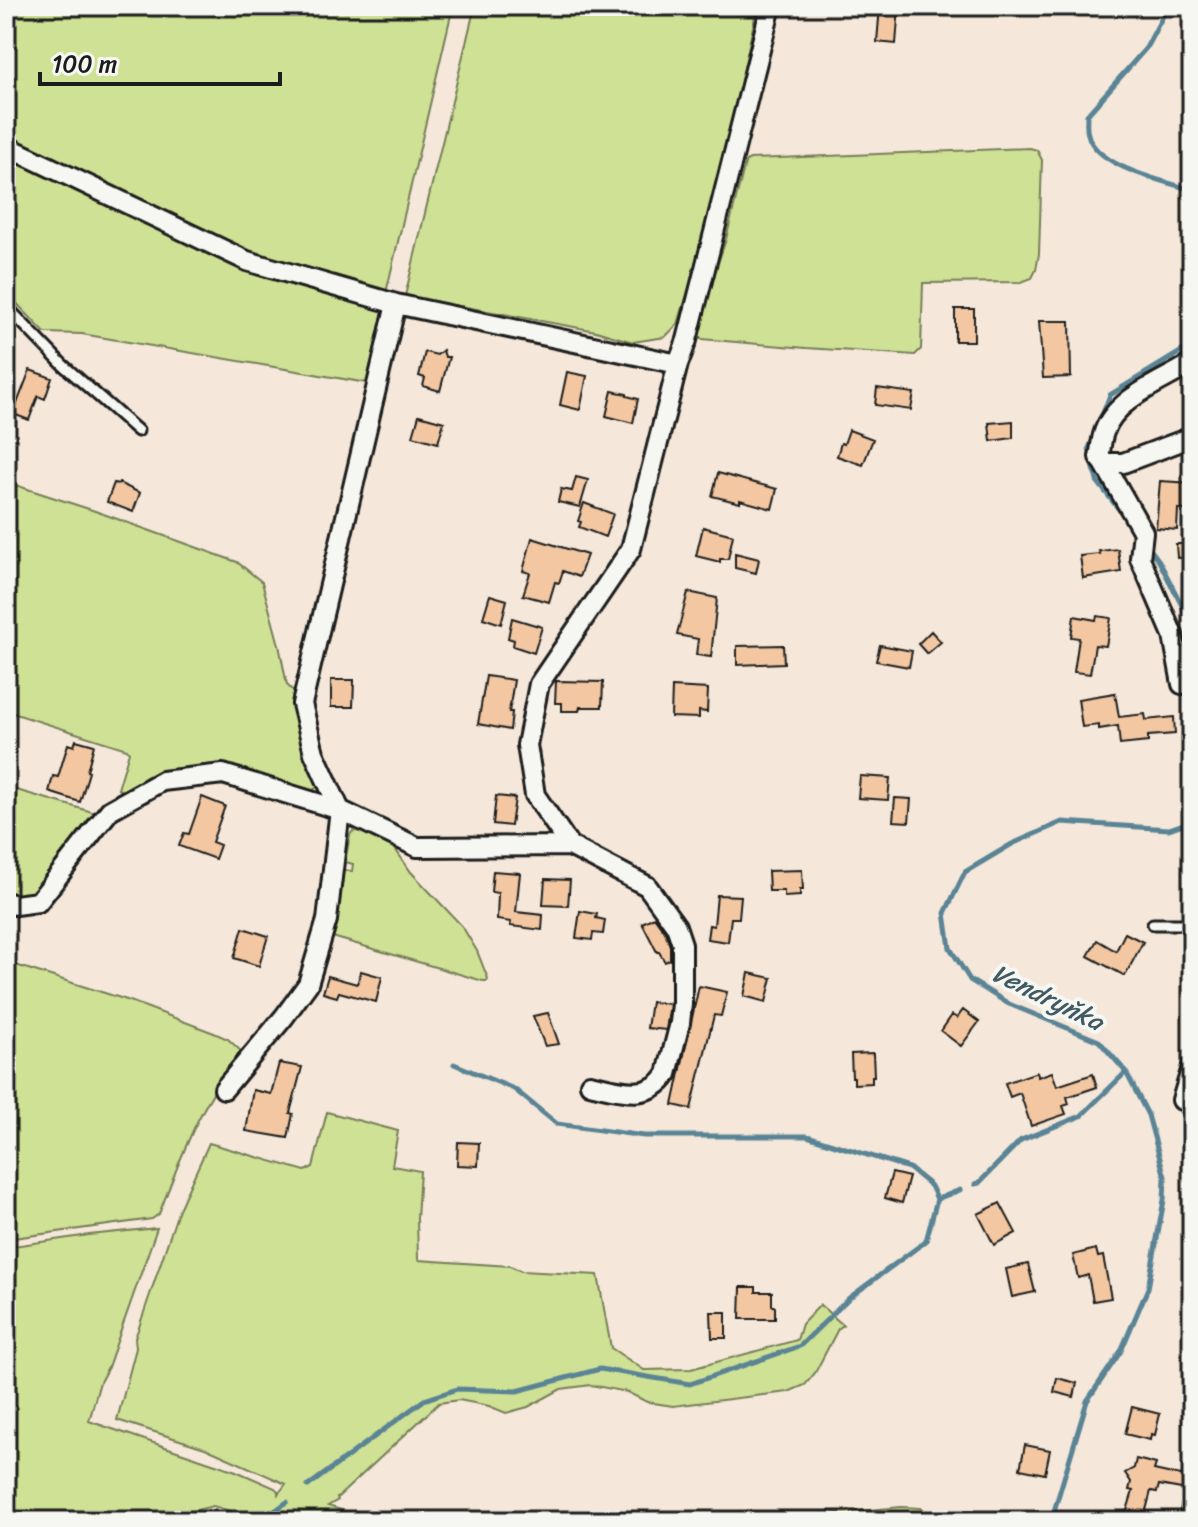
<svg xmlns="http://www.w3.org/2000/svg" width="1198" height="1527" font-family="Sriracha,sans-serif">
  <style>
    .green { fill: #cfe195; stroke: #767e58; stroke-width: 2 }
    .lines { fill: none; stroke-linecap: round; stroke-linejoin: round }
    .stream { stroke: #5a8495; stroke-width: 5 }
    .building { fill: #f2c7a1; stroke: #1c1c1c; stroke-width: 2 }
    .service-casing { stroke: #1c1c1c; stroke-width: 15 }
    .minor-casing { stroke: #1c1c1c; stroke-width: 24 }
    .service { stroke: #f6f6f2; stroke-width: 9 }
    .minor { stroke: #f6f6f2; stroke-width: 18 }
    .labels { text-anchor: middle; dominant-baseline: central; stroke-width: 8; stroke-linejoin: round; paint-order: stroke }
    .water-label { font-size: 26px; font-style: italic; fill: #405962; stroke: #f6f6f2 }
  </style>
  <rect width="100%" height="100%" fill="#f5e8da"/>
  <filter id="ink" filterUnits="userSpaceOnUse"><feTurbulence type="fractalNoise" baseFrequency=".0125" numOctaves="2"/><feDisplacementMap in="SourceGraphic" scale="16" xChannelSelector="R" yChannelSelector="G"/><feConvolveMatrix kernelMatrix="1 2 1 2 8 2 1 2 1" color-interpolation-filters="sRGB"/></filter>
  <g filter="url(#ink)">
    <path class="green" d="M6,6H453L386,293L276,262L184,222L6,137Z
      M475,6H605L619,8L621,6H756L754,22L715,202L678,324L665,337L633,342L596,331L405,296Z
      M1030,148L1037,150L1042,160L1039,254L1036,270L1032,278L1021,282L923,283L921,349L915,355L806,348L702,339L698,335L697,328L726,239L744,167L746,161L750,159Z
      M6,152L261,271L383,311L367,383L82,334L45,333L6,292Z
      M6,482L95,511L237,562L262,582L279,645L287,685L294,692L300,730L317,780V787L312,791L294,790L212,766L124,791L118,789L129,752L127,749L6,711Z
      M6,787L96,813L44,885L29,895L6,899Z
      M353,831L364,832L393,846L411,872L462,926L477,951L488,979L487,981H483L329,936L343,871H352L353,864L345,862L350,835Z
      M6,962L130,1001L214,1033L228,1039L243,1053C201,1098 181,1158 159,1214L152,1219L6,1239Z
      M327,1112L398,1131L392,1166L420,1171L417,1219L418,1260L510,1266L521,1271L598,1275L611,1348L644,1370L691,1369L797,1340L802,1324L820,1305L843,1325L838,1329L815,1373L805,1385L788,1392L673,1406L647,1402L627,1392L591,1385L561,1389L528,1407L506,1413L489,1406L459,1400L439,1403L337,1498L338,1500L328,1506L377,1521H203L231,1511L213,1506L185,1513L169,1521H6V1247L89,1235L157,1228L108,1367L100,1382L89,1421L236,1471L275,1488L278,1491V1494L286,1484L205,1448L117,1420L136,1348L135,1338L139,1327L179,1209L209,1143L305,1171L313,1167Z
      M901,1507L921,1508L926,1511L925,1521H750Z"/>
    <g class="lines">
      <path class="stream" d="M1168,6L1146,48L1087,115C1087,121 1086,129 1088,134C1095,167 1164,181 1192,190
        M1100,421L1110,395L1192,345
        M1095,434L1089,448L1097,481L1124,516
        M1148,546L1159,561L1192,625
        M454,1064L514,1089L557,1124L644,1136H807L909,1168L931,1186L937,1199
        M975,1184L979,1183L1021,1140L1081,1116L1126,1072
        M308,1486L424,1400L457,1389L517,1391L600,1369L690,1384L800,1346L849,1298L926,1241L937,1199L960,1190
        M201,1521L205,1519L237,1521
        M261,1521L287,1502
        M1051,1521L1087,1401L1121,1351L1148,1288L1164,1200L1165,1177L1148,1115L1126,1072L1099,1041L1009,1004L970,980L950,948L945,913L965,872L1012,844L1062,822L1169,829L1186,823L1192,814"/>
    </g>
    <path class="building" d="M880,6H899L896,44L877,42Z
      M955,309H974V341H955Z
      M1039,321H1070L1071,377L1043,378Z
      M443,350L445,357H449L440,391L423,386L425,378L419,376L425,352L437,355Z
      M30,370L52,378L45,399L38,396L29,420L13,414Z
      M567,372L587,376L580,410L560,405Z
      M877,388L914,393L911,410L875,405Z
      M612,391L627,394V396L638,399L633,423L606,416Z
      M419,415L444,422L438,443L413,436Z
      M1013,421V438L991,441L989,423Z
      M849,430L873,439L863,465L837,456L841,443L844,444Z
      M718,473L777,489L772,509L740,500V503L712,496Z
      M576,477L588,480L580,507L558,502L561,489L572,491Z
      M1160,481L1192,483V511L1178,509L1177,530L1156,528Z
      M114,483L119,484V483L140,493L133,512L107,502Z
      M584,503L613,514L605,537L579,527L581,522L578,521Z
      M703,527L733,535L728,559H720V562L696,556Z
      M532,538L587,555L579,577L563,571L559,583L555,582L549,602L523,595L530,573L523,571Z
      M1176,544H1192V557L1177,558Z
      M1118,549L1121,572L1083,578L1080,556L1100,554L1099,551Z
      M735,553L759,559L756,573L735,568Z
      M688,592L717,598L711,657L696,655L698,639L677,635Z
      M490,595L507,600L501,624L483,618Z
      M1074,616L1096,620L1097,616L1111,618L1106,646L1095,645L1090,674L1074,672L1079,638L1071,637Z
      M512,618L542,627L534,653L513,646L514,640L508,638Z
      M931,631L941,642L927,654L918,644Z
      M783,645L784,663L737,665V646Z
      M880,645L912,651L909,667L876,661Z
      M486,676L514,680L509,712H512L510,730L478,724Z
      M331,680H354L353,707H331Z
      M556,681L603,682L602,707H580L579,711H562V703H555Z
      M672,687L708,689L707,712L699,711V718L671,717Z
      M1115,693L1119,717L1145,714L1146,720L1174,717L1175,734L1148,736V742L1120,745L1118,726L1099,729V725L1082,727L1078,699Z
      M76,740L94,745L87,771L89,772L80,802L49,792L53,776L58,777L68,744L74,746Z
      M860,776L890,778L888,800L858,798Z
      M496,796L515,798L511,826L493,824Z
      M202,797L225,806L212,842L220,845L215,859L179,846L184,833L189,834Z
      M895,798L911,799L909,822L893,821Z
      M802,870L803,890H800V896L784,897V891H769L768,871Z
      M493,871L520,873L516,912L543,915L542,930L510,926L511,922L497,920L498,893L491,892Z
      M545,879L570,880L568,906L543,905Z
      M717,895L741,896L739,918H731L728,942L707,939L709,925L714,926Z
      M580,911L597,914L596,918L605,920L603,934L593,933L592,940L576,938Z
      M654,917L665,932L670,946V959L665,962L659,952H657L642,923Z
      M243,928L268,936L259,966L234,958Z
      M1125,933L1143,942L1125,976L1088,956L1097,940L1116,951Z
      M361,971L382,977L376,1002L339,992L337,997L323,993L328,976L357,984Z
      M749,973L772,978L766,1002L744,996Z
      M699,986L727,992L721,1016L714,1015L691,1109L673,1105Z
      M651,1002L670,1004L666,1030L647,1028Z
      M963,1010L979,1022L961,1046L941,1031L952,1015L957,1018Z
      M548,1013L559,1044L545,1046L533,1016Z
      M873,1053L874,1076H872V1083L854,1084V1077H852L851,1054Z
      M279,1063L302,1067L290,1113L293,1114L288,1138L246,1131L253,1090L271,1094Z
      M1037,1072L1038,1077L1052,1072L1057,1086L1093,1074L1097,1087L1067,1097L1069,1104L1063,1106L1066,1114L1031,1126L1020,1093L1010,1097L1005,1083Z
      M458,1142L479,1143L478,1166L457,1165Z
      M892,1173L909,1177L902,1203L885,1198Z
      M1000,1203L1016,1233L994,1245L978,1214Z
      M1096,1249L1098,1257L1103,1256L1111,1298L1093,1301L1088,1275L1078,1278L1073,1255Z
      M1028,1264L1035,1292L1012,1297L1006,1269Z
      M741,1287H756V1292H772V1305L775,1307V1319H740Z
      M711,1312H726V1338H712Z
      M1057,1378L1077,1383L1074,1397L1054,1392Z
      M1132,1407L1160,1414L1155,1435L1151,1434L1150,1440L1125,1434Z
      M1025,1445L1050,1450L1045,1474L1020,1469Z
      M1136,1459L1156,1464L1154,1470L1190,1478L1187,1490L1159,1485L1157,1492L1151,1491L1144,1518L1126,1514L1133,1491L1129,1490L1131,1482L1125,1473L1134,1468Z"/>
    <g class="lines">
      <defs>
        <path id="service" d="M6,306L63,365L138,431
          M1153,924H1192
          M1191,1409L1192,1420"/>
        <path id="minor" d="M6,146L247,261L396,304L678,364
          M1192,363C1163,382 1116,397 1104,432C1101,440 1101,449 1099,457L1104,463H1123L1192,437
          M1104,463L1143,532L1140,558L1173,635L1182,684
          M570,846L535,795L527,745L539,684L631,549L678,364L687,340L771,6
          M6,902L15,905L38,902L110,810L162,781L223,774L340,810L314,753L302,704L396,304
          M224,1089L284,1017L308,984L327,920L340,810L417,847L570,846L647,886L676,926L682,944V1004L680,1023L667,1074C649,1102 617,1090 590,1084
          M1182,1100L1192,1067
          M1189,1521L1192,1508"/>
      </defs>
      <use href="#service" class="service-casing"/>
      <use href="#minor" class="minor-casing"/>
      <use href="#service" class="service"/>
      <use href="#minor" class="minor"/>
    </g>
  </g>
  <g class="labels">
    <g class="water-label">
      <text transform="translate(1048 997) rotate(26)">Vendryňka</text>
    </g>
  </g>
  <rect width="1198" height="1527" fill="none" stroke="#f6f6f2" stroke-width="32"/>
  <rect x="16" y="16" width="1166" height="1495" fill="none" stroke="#1c1c1c" stroke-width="3" filter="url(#ink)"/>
  <path d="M40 72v12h240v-12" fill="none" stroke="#1c1c1c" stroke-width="4"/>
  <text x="52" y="72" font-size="24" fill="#1c1c1c" stroke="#f6f6f2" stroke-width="6" paint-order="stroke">100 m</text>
</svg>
